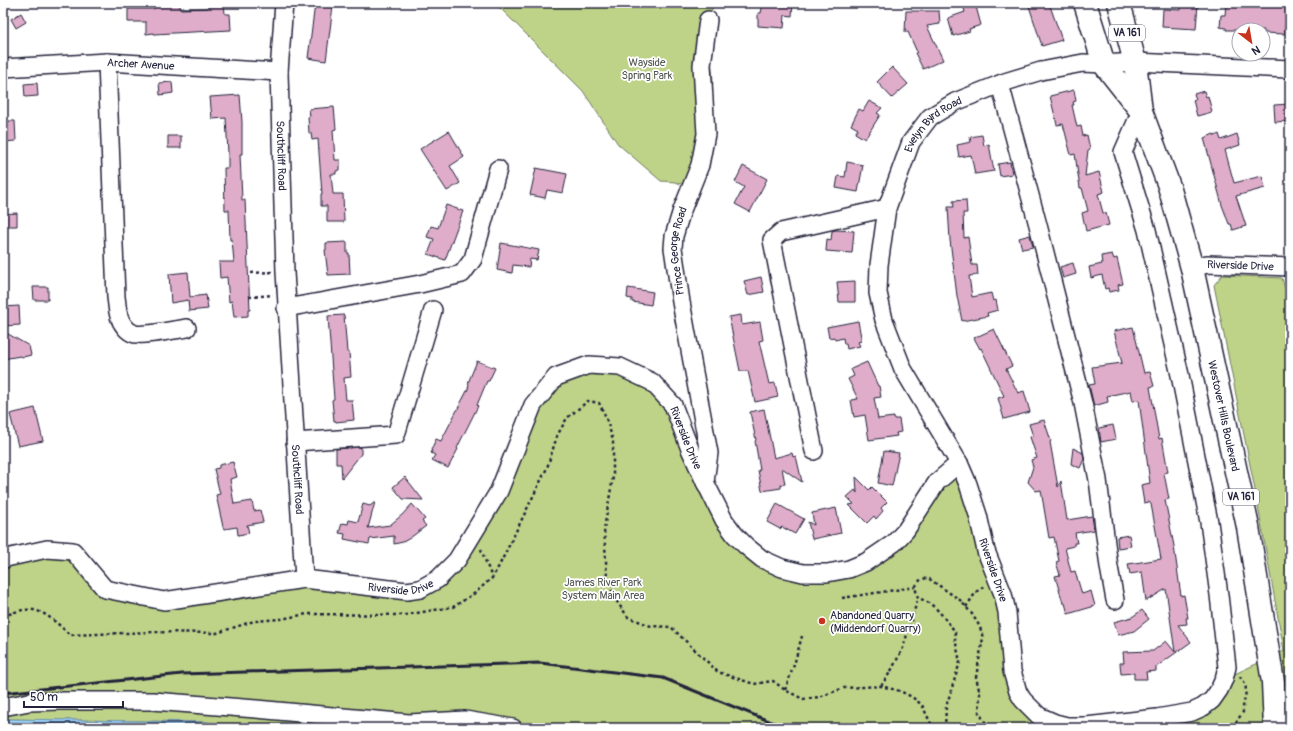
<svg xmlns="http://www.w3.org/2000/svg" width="1293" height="731" font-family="Pangolin,sans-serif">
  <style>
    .green { fill: #bed388; stroke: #707a62 }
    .water { fill: #9fd7fe; stroke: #6d8fb0 }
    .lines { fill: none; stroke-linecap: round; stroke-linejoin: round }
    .shore { stroke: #546a89; stroke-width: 1 }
    .building { fill: #dfadca; stroke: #22223b }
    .minor-casing { stroke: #22223b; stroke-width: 20 }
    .major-casing { stroke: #22223b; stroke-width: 25 }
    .path { stroke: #22223b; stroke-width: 2.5; stroke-dasharray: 3 3; stroke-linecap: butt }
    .minor { stroke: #fff; stroke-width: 17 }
    .major { stroke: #fff; stroke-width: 22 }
    .rail { stroke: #22223b; stroke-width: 3 }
    .poi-dot { fill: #c8321e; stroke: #fff; stroke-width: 1.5 }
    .labels { text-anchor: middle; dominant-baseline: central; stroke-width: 3.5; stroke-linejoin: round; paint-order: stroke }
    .shield { fill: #fff; stroke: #646476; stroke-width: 1 }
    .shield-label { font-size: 10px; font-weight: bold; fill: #22223b }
    .park-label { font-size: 11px; fill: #515752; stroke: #fff }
    .street-label { font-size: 11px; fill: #22223b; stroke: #fff }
    .poi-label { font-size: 11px; fill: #22223b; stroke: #fff; text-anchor: start }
  </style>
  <rect width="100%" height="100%" fill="#fff"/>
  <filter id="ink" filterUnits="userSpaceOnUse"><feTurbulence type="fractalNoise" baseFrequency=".025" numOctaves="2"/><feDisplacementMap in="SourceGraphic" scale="8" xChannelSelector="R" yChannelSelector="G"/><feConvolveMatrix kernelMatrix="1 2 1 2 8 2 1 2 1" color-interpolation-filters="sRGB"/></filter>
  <g filter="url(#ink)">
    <path class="green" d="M495,3H714L708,20L713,81L711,102L691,187L675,182L661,181L618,144L583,91Z
      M1222,275L1282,278L1290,306V728H245L206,722L3,719V560L73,551L105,589L164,601L304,579L407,591L438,579L556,377L589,365L652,382L724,520L782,568L866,562L959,463L973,499L1012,671L1046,720L1192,712L1224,679L1284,651L1256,495L1214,285Z"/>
    <path class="water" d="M3,719L206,722L245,728H3Z"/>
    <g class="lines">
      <path class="shore" d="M3,723L206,726L219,728"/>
    </g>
    <path class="building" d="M180,3V9L208,8V3H224L225,14H230L231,30L154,34V33L146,34V22H128V9H154L153,5Z
      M763,3H793L792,16L785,15L784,28L758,26V13H761Z
      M972,3H975L981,25L969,29L970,31L953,36L948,18L965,12L963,5Z
      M1028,3H1049L1062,40L1042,46Z
      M1181,3L1198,4L1196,29L1162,27L1163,9L1181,10Z
      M1226,3H1286L1285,34L1264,33V30H1226V28L1220,27L1221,15H1225Z
      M315,4L333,6L326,61L308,58Z
      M906,11H939L940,24L927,26L943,60L923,69L915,53L917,52L908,32H905Z
      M21,13L26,22L16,28L11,19Z
      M892,67L908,84L892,98L877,82Z
      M172,82L173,93L160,95L159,83Z
      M37,83L38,96L25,97L24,84Z
      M1074,90L1076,101L1073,102L1074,105H1072L1077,127L1081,126L1083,136L1087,135L1090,149L1088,150L1085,176L1099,172L1104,192L1098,194L1103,213H1106L1109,225L1086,231L1082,213L1088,211L1082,188H1080L1075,154L1071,155L1063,124L1057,125L1050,96Z
      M1204,91L1206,97L1208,96L1212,112L1197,116L1193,100L1196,99L1194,94Z
      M240,95L242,122V154H240L242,200H245L250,310H248V316L234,317L232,301L229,302L227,277L220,278L219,262H234L232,240H230L229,210H225L224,168H228V153L226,118L212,119L210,97Z
      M869,101L882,108L877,113L880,115L865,139L855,133L858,129L851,125L859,109L863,111Z
      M1290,104V121L1275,122L1274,105Z
      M334,107L336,129L333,130L335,160H340V170L336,171V174H331L333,194H343L344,222H327V206H321V194H322L318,139L312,140L311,133H309L308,117L310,116L309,109Z
      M3,121H15L16,141L3,142Z
      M449,131L464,157L450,166L460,183L447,191L420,149Z
      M1214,134L1215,136L1219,134L1221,140L1237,134L1240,145L1225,150L1234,183L1262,176L1265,188L1236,196L1246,226L1233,230L1231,224H1229L1222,205L1204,138Z
      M982,135L984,146L989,144L994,171L975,174L971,155L959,157L957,145L971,142L970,137Z
      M168,136H181V148H168Z
      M847,162L863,165L858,192L836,188L838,176L845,177Z
      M1010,162L1012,174L1000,176L998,164Z
      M743,166L767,179L750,212L735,204L744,187L735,182Z
      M536,168L567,174L563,193L547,190L545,198L530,195Z
      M966,200L967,213H963L964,238L968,237L972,265H977L978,275L969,276L972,297L991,293L993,301L996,300L998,310L987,313L988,316L962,321L957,296L950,240L948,207H954L953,201Z
      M446,205L463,211L445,260L428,254L434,239L427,237L431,226L438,228Z
      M17,213V226H3V214Z
      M836,230L854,231L852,253L826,251L827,239L831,240L832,231Z
      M1030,235L1033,247L1022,249L1019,238Z
      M347,242V253H349L350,274L328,275L325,250H326V243Z
      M501,243L539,250L537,260L530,259L529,267L513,265L512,273L497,270Z
      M1112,254L1114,259L1117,258L1123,284L1118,285L1119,290L1109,292L1108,288L1105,289L1102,275L1091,278L1089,267L1102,264L1101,256Z
      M1073,263L1076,274L1063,278L1060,267Z
      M188,272L190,297L206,295L208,309L189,311L188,300L171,303L169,274Z
      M761,277L764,292L748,295L744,281Z
      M855,281V302H839L837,282Z
      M33,287H48V300H34Z
      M628,288L653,292L651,305L632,302V299L627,298Z
      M19,306L20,325L3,326V307Z
      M344,315L347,352H349L351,377L344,378L346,400H352L354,420L336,422V421H334L332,400L334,399L328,316Z
      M741,315L742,325L760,322L763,340L759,341L769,384L775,383L778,397L755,402L748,371H740L729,317Z
      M858,321L861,337V341L858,342L860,346L847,349L846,344H844L843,338L835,340L834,337L829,338L827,327Z
      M1133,327L1144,373L1150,372L1154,386L1150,387L1159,439L1162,438L1168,472L1164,473L1169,499L1165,500L1174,546L1181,596L1184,595L1188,618H1186L1187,624L1178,625L1191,642L1156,667V671L1146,672L1147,679H1134V673L1121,674L1120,663H1124L1123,652L1153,651L1166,641L1175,652L1166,589L1146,601L1142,572L1130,574L1128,564L1161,559L1151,504L1149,502L1144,503L1141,485L1150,483L1139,400L1133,401L1131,391L1107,396L1108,402L1094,406L1089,385L1095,384L1092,367L1122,363L1114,331Z
      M994,329L1012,366L1006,369L1018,393L1024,391L1030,412L1004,419L998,398L1004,396L981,348L980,349L974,338Z
      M3,331L29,346L31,355L23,357L20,356L3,359Z
      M477,361L495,368L489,381H487L477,405L478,406L457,448L458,449L448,468L432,460L435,455L431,453L432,451L431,450L436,439L441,441L468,389L469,384L468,383Z
      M867,362L878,386H879L881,397L874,398L878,419L894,417V419H899L901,432L896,433L897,436L869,440L865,415L854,417L851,400L858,399L848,379L854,376L851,369Z
      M35,408L43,441L18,446L10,414Z
      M764,409L774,458L792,453L793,457L796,456L802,482L782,468L785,484L781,485V488L762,491L758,470H760L755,441L756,440L750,412Z
      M1044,420L1051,441L1050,442L1058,487L1061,481L1067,520L1092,516L1094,530L1075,533L1077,543H1074V546L1065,548L1071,572L1075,571L1082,594L1091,591L1095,606L1068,614L1065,603H1063L1055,576L1060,575L1056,562L1059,561L1054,537L1049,538L1041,490L1036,491L1028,482L1033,467L1031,460L1037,458L1030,437L1033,436L1029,424Z
      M1113,425L1116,439L1101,442L1099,428Z
      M361,447V454L342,478L341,464H336V449Z
      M1073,448L1083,453L1084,459L1080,468L1071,464Z
      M884,451L899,453L892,486L878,483Z
      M233,462L237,477L230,479L234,504L252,501L254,511L260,510L263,522L247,525L249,533L238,535L237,527L224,529L223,527L216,495L220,494L214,469L219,468V465Z
      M405,477L423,500L403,499L393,487Z
      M856,477L869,490L872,487L887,502L881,508L883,511L876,519L874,516L867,523L849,505L854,504L847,497L855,490L857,493Z
      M375,502L368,528L390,525L402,515L412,504L425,519L422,521L426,526L410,538L403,542L394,544V536L370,539L369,544L344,539L345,534L339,533L342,523L348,524L349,520L358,522L363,504L370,506Z
      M777,504L804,519L795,534L782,527L780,529L767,522Z
      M836,508L841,533L812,539L808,522L814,525L812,513Z
      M1129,535L1131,546L1118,548L1117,537Z
      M1142,610L1149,619L1134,631L1118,635L1114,622L1132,617Z"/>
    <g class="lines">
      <defs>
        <g id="minor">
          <path id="s1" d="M284,3L279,72L285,272L304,579"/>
          <path d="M107,62L116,297C117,303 117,310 119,316C121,323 127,332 135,334C146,336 174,330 187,328"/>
          <path id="s2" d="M3,68L107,62L279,72"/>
          <path d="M1000,84L1038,225L1083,403L1098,480L1109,567L1115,600"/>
          <path id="s3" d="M1141,111L1123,152L1147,230L1180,375L1209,522L1219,595L1227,667L1224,679L1219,690L1212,700L1203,707L1192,712L1157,718L1086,726H1067L1055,723L1039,716L1023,700L1018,692L1012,671L1007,612L1003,594L986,551L978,515L968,484L959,463L903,369L884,320L878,293L879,265L887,208L911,142L930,117L955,102L1005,82L1041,71L1083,63L1104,64L1135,62L1290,69"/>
          <path id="s4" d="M1192,268L1207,264L1290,267"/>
          <path d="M286,308L420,284L462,274L473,259L498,169"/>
          <path d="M295,442L396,435L433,310"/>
          <path d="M814,451L772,240L781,232L887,208"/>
          <path id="s5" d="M705,482L709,453L681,302L673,248L674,236L682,210L700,165L706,134L702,65L708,20"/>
          <path id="s6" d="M3,560L6,558L47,549L73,551L105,589L164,601L304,579L407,591L420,589L438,579L457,560L499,491L533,405L556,377L589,365L620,367L652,382L673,405L690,449L705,482L724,520L735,535L746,546L762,559L782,568L803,573H827L849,569L866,562L894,543L906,530L937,482L959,463"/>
          <path d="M3,707L29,702L60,701H153L256,709L409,723L465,720L513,728"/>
        </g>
        <g id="major">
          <path d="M1085,3L1104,64L1141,111"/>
          <path id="s7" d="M1119,3L1135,62L1141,111L1169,186L1192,268L1248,527L1273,682L1275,728"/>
        </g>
      </defs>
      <use href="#minor" class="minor-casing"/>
      <use href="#major" class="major-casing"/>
      <path class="path" d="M251,273L272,272
        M249,297L273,295
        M481,549L492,578
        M842,598L915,587
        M966,607L976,592L984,586
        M3,617C35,601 46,613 70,635L153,632L217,633L254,621L281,619L307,614L405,615L453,607L475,593L492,578L499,566L547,468L557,436L567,418L588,401L599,403L605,415L613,440V477L604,529L607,577L615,599L628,617L651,626L671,627L718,672L754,684L773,681L785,690L803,699L819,697L844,688L881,686L900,691L912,697L922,705L933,728
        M881,686L891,671L903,648L918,598
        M785,690L794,665L802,636
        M945,728L946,707L960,662L955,639V631C943,618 937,604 918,598L915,587L921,579L928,578L960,600L972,614L980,627L983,638L976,677L980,694L979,713L989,728
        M1232,728L1243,712C1242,703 1248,693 1245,685C1245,682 1241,679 1240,677"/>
      <use href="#minor" class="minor"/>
      <use href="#major" class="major"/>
      <path class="rail" d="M3,693L182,674L540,663L663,678L786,728"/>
    </g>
  </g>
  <circle class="poi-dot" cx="822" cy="621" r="4"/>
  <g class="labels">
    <g class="shield">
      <rect x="1109" y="25" width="36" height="16" rx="3"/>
      <rect x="1223" y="489" width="36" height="16" rx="3"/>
    </g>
    <g class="shield-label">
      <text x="1127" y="33">VA 161</text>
      <text x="1241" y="497">VA 161</text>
    </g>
    <g class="park-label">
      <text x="647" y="62">Wayside<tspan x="647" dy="13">Spring Park</tspan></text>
      <text x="603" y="582">James River Park<tspan x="603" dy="13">System Main Area</tspan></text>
    </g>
    <g class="street-label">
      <text stroke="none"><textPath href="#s2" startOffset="138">Archer Avenue</textPath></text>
      <text stroke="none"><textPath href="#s3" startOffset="1431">Evelyn Byrd Road</textPath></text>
      <text stroke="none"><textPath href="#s1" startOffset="153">Southcliff Road</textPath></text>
      <text stroke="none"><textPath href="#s5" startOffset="235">Prince George Road</textPath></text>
      <text stroke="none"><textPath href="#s4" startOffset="49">Riverside Drive</textPath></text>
      <text stroke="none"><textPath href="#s7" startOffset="427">Westover Hills Boulevard</textPath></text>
      <text stroke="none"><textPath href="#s6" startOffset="865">Riverside Drive</textPath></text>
      <text stroke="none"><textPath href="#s1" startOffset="477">Southcliff Road</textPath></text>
      <text transform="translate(993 570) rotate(71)">Riverside Drive</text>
      <text stroke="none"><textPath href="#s6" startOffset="421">Riverside Drive</textPath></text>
    </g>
    <g class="poi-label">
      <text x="830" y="615">Abandoned Quarry<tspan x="830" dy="13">(Middendorf Quarry)</tspan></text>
    </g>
  </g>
  <rect width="1293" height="731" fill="none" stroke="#fff" stroke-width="16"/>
  <rect x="8" y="8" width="1277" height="715" fill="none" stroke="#22223b" stroke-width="1.5" filter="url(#ink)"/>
  <g transform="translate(1251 42) rotate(149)"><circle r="19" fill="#ffffff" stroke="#a7a7b1"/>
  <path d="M0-3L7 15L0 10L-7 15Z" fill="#c8321e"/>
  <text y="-6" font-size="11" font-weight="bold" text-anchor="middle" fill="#22223b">N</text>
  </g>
  <path d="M24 701v6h99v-6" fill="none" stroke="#22223b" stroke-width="2"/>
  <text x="30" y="701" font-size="12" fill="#22223b" stroke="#ffffff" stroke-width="3" paint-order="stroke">50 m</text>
</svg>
